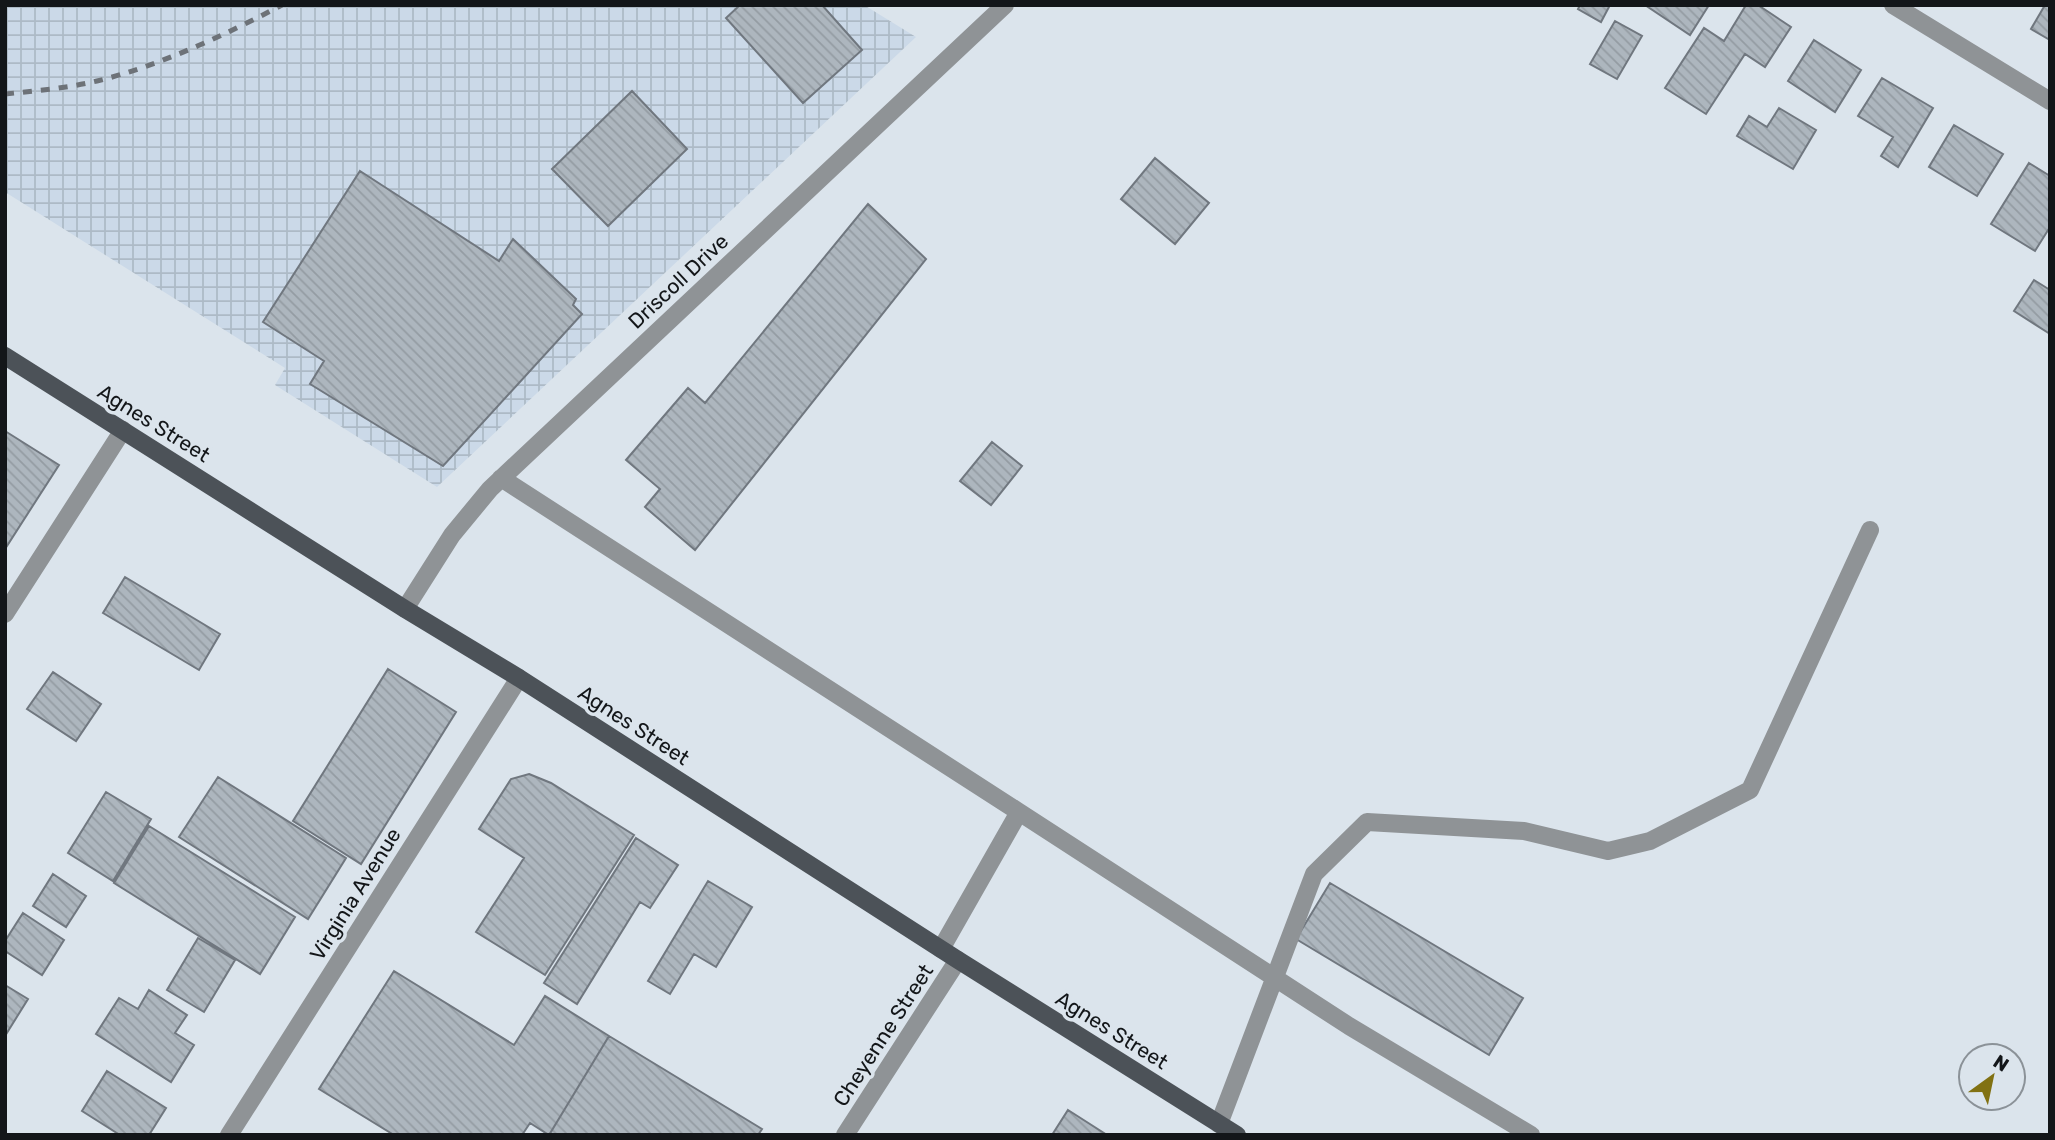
<svg xmlns="http://www.w3.org/2000/svg" width="2055" height="1140" font-family="Rubik,sans-serif">
  <style>
    .industrial { fill: url(#industrial-grid) }
    .building { fill: url(#building-back-hatch); stroke: #70777f; stroke-width: 2 }
    .lines { fill: none; stroke-linecap: round; stroke-linejoin: round }
    .minor { stroke: #8f9396; stroke-width: 18 }
    .major { stroke: #4c5258; stroke-width: 18 }
    .rail { stroke: #6d7278; stroke-width: 5; stroke-dasharray: 9 9; stroke-linecap: butt }
    .labels { text-anchor: middle; dominant-baseline: central; stroke-width: 7; stroke-linejoin: round; paint-order: stroke }
    .street-label { font-size: 21px; fill: #131619; stroke: #dbe4ec }
  </style>
  <defs>
    <pattern id="industrial-grid" width="8" height="8" patternUnits="userSpaceOnUse" patternTransform="scale(1.75)"><rect width="8" height="8" fill="#cbd9e8"/><path d="M0 4h8M4 0v8" fill="none" stroke="#adbac6"/></pattern>
    <pattern id="building-back-hatch" width="6" height="6" patternUnits="userSpaceOnUse" patternTransform="scale(1.75)"><rect width="6" height="6" fill="#adb6be"/><path d="M-1 5l2 2M0 0l6 6M5-1l2 2" fill="none" stroke="#949ca3"/></pattern>
  </defs>
  <rect width="100%" height="100%" fill="#dbe4ec"/>
  <path class="industrial" d="M5,5H864L916,37L437,487L275,385L285,368L5,192Z"/>
  <path class="building" d="M740,5H822L862,50L803,103L726,18Z
    M1580,5H1610L1601,22L1578,9Z
    M1645,5H1709L1690,35Z
    M1746,5H1758L1791,27L1765,67L1745,54L1706,114L1665,88L1704,28L1724,41Z
    M2045,5H2050V40L2031,29Z
    M1615,21L1642,36L1617,79L1590,64Z
    M1814,40L1861,70L1835,112L1788,81Z
    M1882,78L1933,108L1898,167L1881,156L1893,137L1858,116Z
    M632,91L687,149L608,226L552,169Z
    M1779,108L1816,130L1793,169L1737,136L1749,116L1767,127Z
    M1954,125L2003,154L1977,196L1929,167Z
    M1155,158L1209,203L1175,244L1121,199Z
    M2029,163L2050,176V227L2035,251L1991,224Z
    M360,171L499,261L513,239L576,299L573,305L582,314L443,466L310,384L324,361L263,322Z
    M868,204L926,259L695,550L645,507L660,489L626,460L688,388L705,403Z
    M2034,280L2050,290V334L2014,311Z
    M5,431L59,465L5,549Z
    M992,442L1022,466L991,505L960,481Z
    M125,577L220,634L199,670L103,613Z
    M388,669L456,712L361,864L293,821Z
    M53,672L101,704L76,741L27,709Z
    M529,774L551,783L634,835L545,975L476,932L524,858L479,829L511,779Z
    M218,777L346,858L308,919L179,837Z
    M106,792L151,819L113,881L68,853Z
    M149,826L295,917L260,974L114,883Z
    M636,838L678,865L650,908L640,902L577,1004L544,983Z
    M53,874L86,896L66,927L33,906Z
    M708,881L752,907L716,967L694,954L670,994L648,981Z
    M1330,883L1523,998L1489,1055L1296,939Z
    M23,913L64,940L42,975L5,951V941Z
    M198,938L235,960L204,1012L167,990Z
    M394,971L514,1045L545,996L609,1036L549,1135L530,1123L522,1135H394L319,1089Z
    M5,985L28,999L5,1036Z
    M149,990L187,1015L175,1033L194,1045L171,1082L96,1034L119,998L138,1009Z
    M609,1036L762,1129L758,1135H549Z
    M107,1071L166,1108L149,1135H120L82,1111Z
    M1068,1110L1107,1135H1052Z"/>
  <g class="lines">
    <path class="minor" d="M1893,5L2050,101
      M501,478L1019,812L941,949
      M405,609L452,535L490,489L1005,5
      M5,614L123,430
      M1019,812L1349,1026L1531,1135
      M1219,1124L1314,874L1367,822L1524,831L1608,851L1650,841L1750,790L1870,530
      M229,1135L519,678
      M845,1135L958,960"/>
    <path class="major" d="M5,356L405,609L519,678L958,960L1237,1135"/>
    <path class="rail" d="M5,94C36,91 67,88 97,81C159,66 225,35 282,5"/>
  </g>
  <g class="labels">
    <g class="street-label">
      <text transform="translate(678 281) rotate(-43)">Driscoll Drive</text>
      <text transform="translate(154 423) rotate(32)">Agnes Street</text>
      <text transform="translate(634 725) rotate(33)">Agnes Street</text>
      <text transform="translate(355 894) rotate(-58)">Virginia Avenue</text>
      <text transform="translate(1112 1030) rotate(32)">Agnes Street</text>
      <text transform="translate(883 1035) rotate(-57)">Cheyenne Street</text>
    </g>
  </g>
  <rect width="2055" height="1140" fill="none" stroke="#131619" stroke-width="14"/>
  <g transform="translate(1992 1077) rotate(33)"><circle r="33" fill="#dbe4ec" stroke="#8b9298" stroke-width="2"/>
  <path d="M0-5L12 26L0 18L-12 26Z" fill="#817112"/>
  <text y="-10" font-size="19" font-weight="bold" text-anchor="middle" fill="#131619">N</text>
  </g>
</svg>
